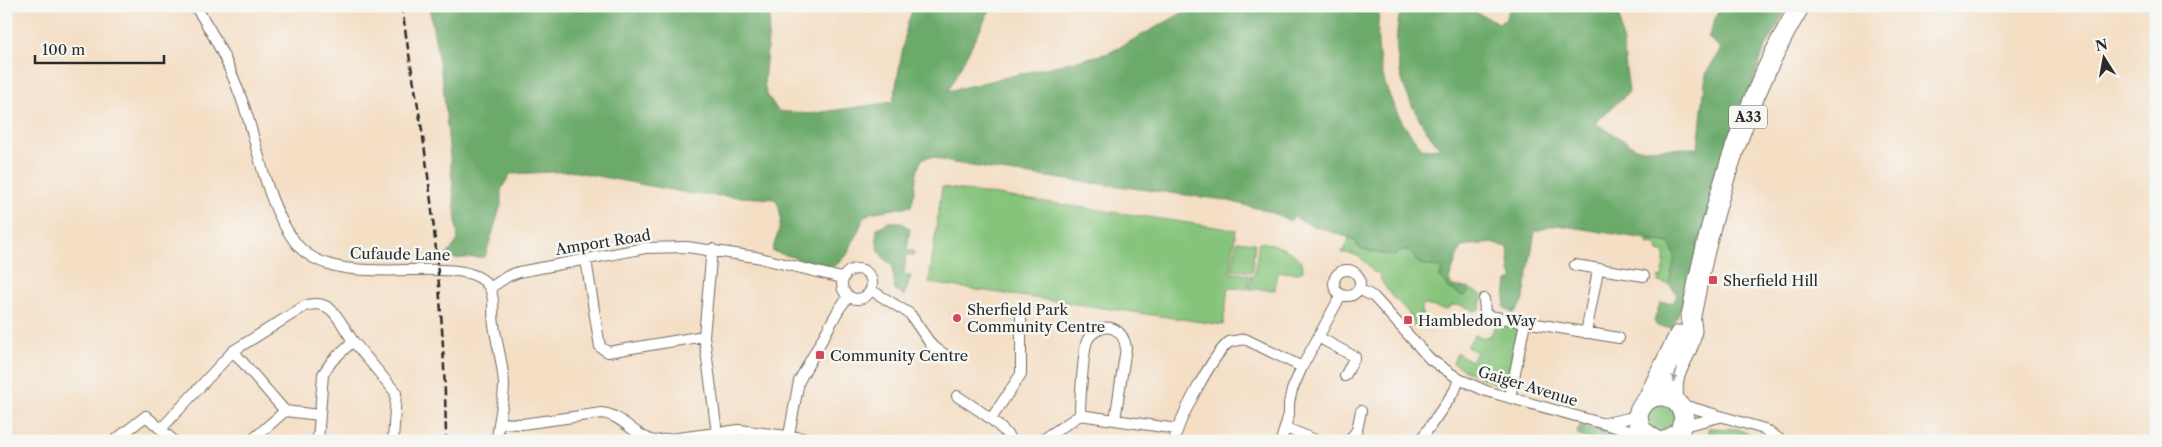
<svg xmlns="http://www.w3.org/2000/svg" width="2162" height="447" font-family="'Libre Caslon Text',serif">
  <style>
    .green { fill: #86c47b; stroke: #587853 }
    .forest { fill: #6caa6b; stroke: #4c6a4b }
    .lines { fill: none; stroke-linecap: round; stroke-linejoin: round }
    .street-casing { stroke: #716a61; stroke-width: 12 }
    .highway-casing { stroke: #716a61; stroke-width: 21 }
    .street { stroke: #fff; stroke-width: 10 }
    .highway { stroke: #fff; stroke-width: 19 }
    .rail { stroke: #2b2b2b; stroke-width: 2.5; stroke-dasharray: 8 4; stroke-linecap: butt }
    .oneway { fill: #a0a0a0 }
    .poi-dot { fill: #d1495b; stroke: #f6f6f2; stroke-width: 2 }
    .labels { text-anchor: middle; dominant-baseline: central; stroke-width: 5; stroke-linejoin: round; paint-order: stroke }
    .shield { fill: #f6f6f2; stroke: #686867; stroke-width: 1 }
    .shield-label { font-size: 14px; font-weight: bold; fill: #2b2b2b }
    .street-label { font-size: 15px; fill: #2b2b2b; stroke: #f6f6f2 }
    .poi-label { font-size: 15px; fill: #2b2b2b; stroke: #f6f6f2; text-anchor: start }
  </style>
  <rect width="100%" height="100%" fill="#f6f6f2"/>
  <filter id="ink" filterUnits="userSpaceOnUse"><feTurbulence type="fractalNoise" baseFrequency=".02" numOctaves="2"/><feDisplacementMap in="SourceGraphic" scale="10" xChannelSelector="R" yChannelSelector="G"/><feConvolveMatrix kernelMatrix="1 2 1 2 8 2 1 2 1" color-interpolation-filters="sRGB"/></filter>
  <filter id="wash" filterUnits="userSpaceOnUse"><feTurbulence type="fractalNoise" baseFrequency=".0096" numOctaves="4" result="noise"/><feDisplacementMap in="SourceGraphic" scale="20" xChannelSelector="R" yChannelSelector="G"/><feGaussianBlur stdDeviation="1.12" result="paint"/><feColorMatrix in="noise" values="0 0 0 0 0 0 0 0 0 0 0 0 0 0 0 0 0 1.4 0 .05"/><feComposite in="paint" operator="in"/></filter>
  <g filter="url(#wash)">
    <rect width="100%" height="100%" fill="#f4dec4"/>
    <path class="green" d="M942,187L1236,230L1230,272L1249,275L1247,289L1228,288L1223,325L929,283Z
      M1349,238L1357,240L1359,248L1381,254L1409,250L1418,263L1442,269L1440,277L1449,288L1469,291L1468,288L1482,295L1480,309L1474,311L1463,306L1453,305L1445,310L1422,304V321L1414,327C1413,308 1383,295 1379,273L1373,272C1365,260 1357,252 1342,253Z
      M1648,239L1671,243L1675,257L1669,284L1658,282L1659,277L1662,278L1665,253L1658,251L1657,246L1652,245V243L1647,244Z
      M1237,241L1255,243L1252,272L1232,270Z
      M1259,242C1273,243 1304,253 1303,270L1299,273L1279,272L1276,276L1275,290L1249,289L1251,276H1254Z
      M1496,323L1513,326L1517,329L1511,366L1505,388L1466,371L1453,363L1457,353L1471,361L1477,352L1467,347L1474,335L1486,338L1491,335Z
      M1651,405L1672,406L1677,424L1662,435L1656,434L1645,419Z
      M1708,428L1738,429L1764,441H1711Z"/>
    <path class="forest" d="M429,6H771L764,83L766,93L778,111L809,114L893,102L907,25L914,6H992L948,91L1109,53L1195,6H1380C1371,57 1388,112 1423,149L1440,148C1407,109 1386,57 1402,6H1462L1499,23L1505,20L1511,6H1618L1629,92L1595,123L1638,149L1698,148L1706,74L1721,48L1708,38L1720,6H1788L1764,50L1698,245L1695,244L1699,248L1682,306L1672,328L1657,326L1654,321L1660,303L1674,302L1677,294L1669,284L1675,257L1670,243L1558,225L1535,231L1523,302L1513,314L1504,307L1507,281L1514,279L1510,272L1508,247L1490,243L1461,246L1449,280L1452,286L1468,288L1469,291L1467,294L1462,296L1449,288L1440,277L1442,269L1418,263L1409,250L1402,249L1395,256L1365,250L1357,246L1356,240L1308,224L1294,217L1290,221L1271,212L1225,200L1008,172L948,162L932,157L923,158C913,172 917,191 911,206L870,213L864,218L847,255L835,266L826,267L772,251C778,233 786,217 775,199L692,194L571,171L510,174L501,190V205L485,257L444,259L458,240L443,84Z
      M889,222H901L910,229L907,250L914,251V255H906L904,274L911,276L904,296L895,289L892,265C878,256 875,244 877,228Z
      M1580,426L1605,431L1630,441H1596L1579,436L1577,432Z"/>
  </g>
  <g filter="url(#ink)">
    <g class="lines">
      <defs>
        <path id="street" d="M195,6C217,38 235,78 247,115C261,159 267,204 295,242C338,300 473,243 491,291C495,301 492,314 494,325C497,345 503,364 504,384C504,403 498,422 497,441
          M712,249L704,336L717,433
          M586,260L600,347L608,352L704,336
          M1575,265L1644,276
          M842 284a15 15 0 1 1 30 0a15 15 0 1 1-30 0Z
          M1334 283a13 13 0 1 1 26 0a13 13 0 1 1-26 0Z
          M490,288L508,276L519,272L645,248L687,247L756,257L842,278
          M1359,289L1374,297L1430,359L1459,379L1486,391L1644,435
          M871,290L910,314L932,346L947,356
          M1484,299L1485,313L1489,316L1525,322L1510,398
          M1525,322L1619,338
          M1586,333L1598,270
          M1318,337L1355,357L1345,376
          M353,341L396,393L393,441
          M233,351L285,411
          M957,396C977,409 998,421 1012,441
          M1680,404L1764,429L1782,441
          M285,411L319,415
          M1080,415C1080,400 1083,359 1086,344C1089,333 1103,324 1114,329C1122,333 1125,340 1126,348L1115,420
          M991,419L1021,374V312
          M499,423L522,424L602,413C622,415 634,436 654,441
          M1605,423L1629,418L1639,412
          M1683,426L1720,417
          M162,428L233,351L305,306C332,297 339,321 353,341L332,361L323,374L318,441
          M1286,428L1318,441
          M789,435L799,381L839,309L848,297
          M114,441L146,416L174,441
          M251,441L285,411
          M655,441L739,430L827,441
          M1041,441L1080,415L1177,429
          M1174,441C1179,419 1212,356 1229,342L1245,339L1302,367
          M1281,441L1289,414V403L1292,390L1302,367L1341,295
          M1349,441L1357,430L1361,411
          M1420,441L1455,390L1459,379"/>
        <path id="highway" d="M1674,399C1669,367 1689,358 1692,331C1692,326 1690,321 1691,316C1711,209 1744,100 1800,6
          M1647,400L1679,335
          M1657,441L1640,429L1638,415C1646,387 1681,391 1684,419L1679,433L1665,441"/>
      </defs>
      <use href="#street" class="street-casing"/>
      <use href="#highway" class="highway-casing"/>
      <use href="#street" class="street"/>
      <use href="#highway" class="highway"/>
      <path class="rail" d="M402,6C408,58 420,109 426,160C438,254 445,347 446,441"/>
    </g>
    <defs><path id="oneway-solid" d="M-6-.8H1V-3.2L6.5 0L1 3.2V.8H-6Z" transform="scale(1.25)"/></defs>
    <use class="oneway" href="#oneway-solid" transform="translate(1675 375) rotate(106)"/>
  </g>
  <g class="poi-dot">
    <rect x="1708" y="275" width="10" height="10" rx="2.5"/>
    <circle cx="957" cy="318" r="5"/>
    <rect x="1403" y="315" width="10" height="10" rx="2.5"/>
    <rect x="815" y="350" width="10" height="10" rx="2.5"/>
  </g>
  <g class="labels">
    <rect class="shield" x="1729" y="105.5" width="38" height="23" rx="4"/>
    <g class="shield-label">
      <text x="1748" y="117">A33</text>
    </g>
    <g class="street-label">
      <text transform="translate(603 242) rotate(-9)">Amport Road</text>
      <text transform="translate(400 254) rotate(1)">Cufaude Lane</text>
      <text transform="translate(1528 386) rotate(17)">Gaiger Avenue</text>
    </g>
    <g class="poi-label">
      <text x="1723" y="280">Sherfield Hill</text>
      <text x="967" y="309">Sherfield Park<tspan x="967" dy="17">Community Centre</tspan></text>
      <text x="1418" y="320">Hambledon Way</text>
      <text x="830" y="355">Community Centre</text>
    </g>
  </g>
  <rect width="2162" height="447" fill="none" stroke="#f6f6f2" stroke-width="25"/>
  <g transform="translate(2104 58) rotate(349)" stroke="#f6f6f2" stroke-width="4" paint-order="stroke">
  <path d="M0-4L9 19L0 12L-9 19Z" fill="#2b2b2b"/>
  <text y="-8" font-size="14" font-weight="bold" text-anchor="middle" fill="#2b2b2b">N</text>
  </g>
  <path d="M35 55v8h129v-8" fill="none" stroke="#2b2b2b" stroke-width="2.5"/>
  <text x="42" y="55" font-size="15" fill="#2b2b2b" stroke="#f6f6f2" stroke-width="4" paint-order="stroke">100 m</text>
</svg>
